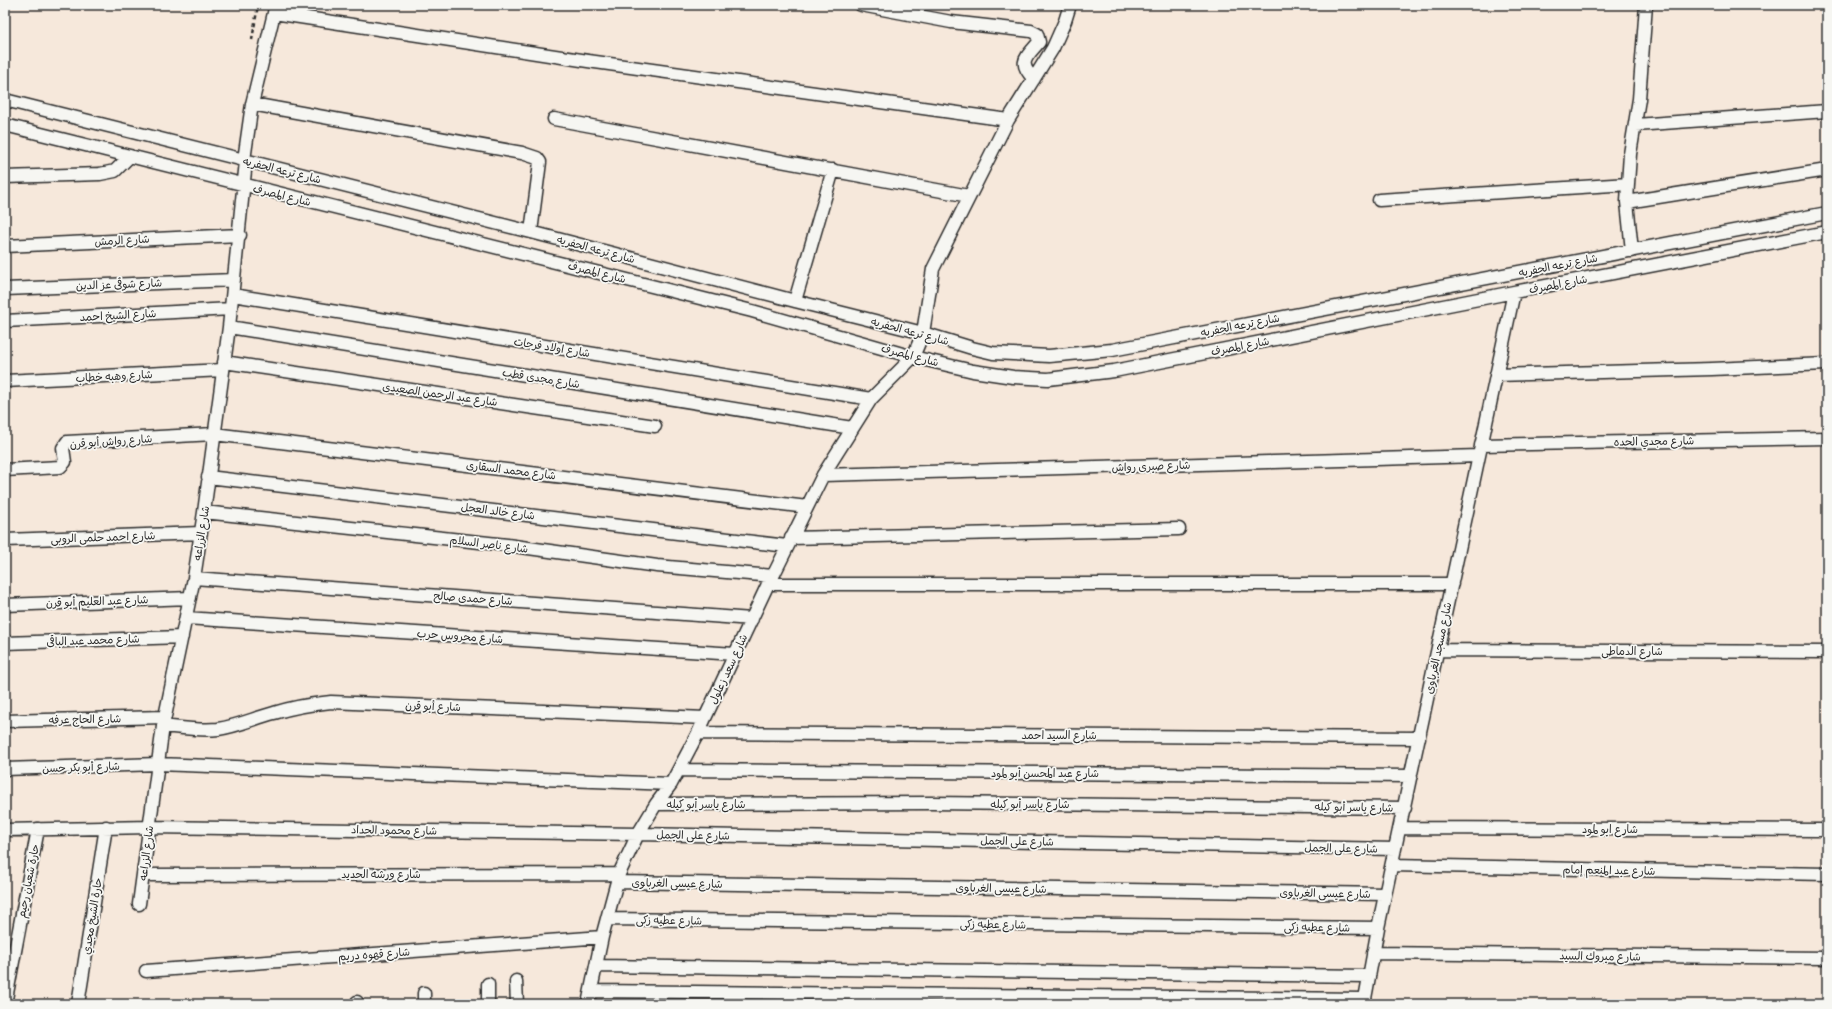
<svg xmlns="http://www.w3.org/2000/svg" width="1832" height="1009" font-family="'Patrick Hand','Playpen Sans Arabic',sans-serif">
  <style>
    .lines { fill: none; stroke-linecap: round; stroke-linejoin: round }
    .minor-casing { stroke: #2b2b2b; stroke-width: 15 }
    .path { stroke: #2b2b2b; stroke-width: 2.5; stroke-dasharray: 4 3; stroke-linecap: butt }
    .minor { stroke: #f6f6f2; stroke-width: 12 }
    .labels { text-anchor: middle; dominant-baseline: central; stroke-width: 3.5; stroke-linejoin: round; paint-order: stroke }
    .street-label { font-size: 11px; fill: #2b2b2b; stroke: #f6f6f2 }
  </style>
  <rect width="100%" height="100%" fill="#f6e8db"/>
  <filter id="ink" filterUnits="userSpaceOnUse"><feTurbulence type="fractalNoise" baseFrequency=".025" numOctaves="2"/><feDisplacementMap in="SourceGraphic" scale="8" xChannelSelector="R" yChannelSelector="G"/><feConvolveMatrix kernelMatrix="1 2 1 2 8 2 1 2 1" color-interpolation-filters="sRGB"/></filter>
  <g filter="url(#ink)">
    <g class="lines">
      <defs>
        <path id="minor" d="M275,5L274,13L300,17L588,61L1008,120
          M861,5L951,22L1031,31L1037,34L1039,42C1026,58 1017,62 1034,79
          M5,100L531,232L795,301L923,333L972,348L993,353L1049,356L1112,350L1827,213
          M252,104L522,153L537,158L540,162L531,232
          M554,119L969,196
          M5,125L752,311L913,357L973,371L1013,377L1048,379L1114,371L1514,292L1827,232
          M1636,125L1827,111
          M244,160L252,104L274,13
          M5,177L100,174L115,171L130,156
          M1379,200L1628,184
          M1627,202L1827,170
          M5,246L240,235
          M1632,251L1627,202L1628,184L1630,154L1639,99L1646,5
          M5,289L234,280
          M233,295L871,399
          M795,301L833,170
          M5,321L231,309
          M229,327L852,428
          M224,362L655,426
          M1496,375L1712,369L1827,364
          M5,381L223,370
          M1481,445L1827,438
          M5,470L60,467L65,462L63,448L67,442L214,434L807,507
          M823,475L1479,456
          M208,477L787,546
          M204,512L507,545L657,566L773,576
          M791,538L1179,529
          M5,540L201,533
          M194,578L752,619
          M768,584H1452
          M5,605L190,598
          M186,618L735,654
          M5,643L182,637
          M1438,650L1827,652
          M5,721L165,717
          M163,726C182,728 200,731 218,729C238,726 255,718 274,713C293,707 312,704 331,702L705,718
          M698,733L1419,738
          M5,769L158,764L671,784
          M679,770L1411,776
          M656,804L931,803L1405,808
          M1400,828L1821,830
          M5,830L150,827L638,834L1395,849
          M1392,865L1827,874
          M143,875L619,874
          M617,882L1385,894
          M139,904L163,726L194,578L204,512L229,327L246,161
          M607,919L1378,928
          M1373,953L1827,958
          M596,966L1369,976
          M146,971L602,937
          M516,981L517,1004
          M488,984V1004
          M591,991L1365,999
          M424,993V1004
          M5,1004L38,829
          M78,1004L106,827
          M357,1004V1002
          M588,1004L602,937L619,874L638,834L656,804L671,784L698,733L768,584L773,576L823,475L871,399L913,357L923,333L933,269L1008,120L1053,48L1065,21L1070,5
          M1364,1004L1378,928L1514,292"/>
      </defs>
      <use href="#minor" class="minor-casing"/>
      <path class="path" d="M252,40L258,5"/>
      <use href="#minor" class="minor"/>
    </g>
  </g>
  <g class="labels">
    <g class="street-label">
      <text transform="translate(282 170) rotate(14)">شارع ترعه الحفريه</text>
      <text transform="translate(282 195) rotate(14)">شارع المصرف</text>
      <text transform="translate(122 240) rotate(-3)">شارع الرمش</text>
      <text transform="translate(596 249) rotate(15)">شارع ترعه الحفريه</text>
      <text transform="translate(1558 265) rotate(-11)">شارع ترعه الحفريه</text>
      <text transform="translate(597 272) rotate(14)">شارع المصرف</text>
      <text transform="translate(119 284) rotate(-2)">شارع شوقى عز الدين</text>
      <text transform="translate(1558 284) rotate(-11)">شارع المصرف</text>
      <text transform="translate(118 315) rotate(-3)">شارع الشيخ احمد</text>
      <text transform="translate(1240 325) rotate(-11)">شارع ترعه الحفريه</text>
      <text transform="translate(910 331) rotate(15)">شارع ترعه الحفريه</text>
      <text transform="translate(1240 346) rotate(-11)">شارع المصرف</text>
      <text transform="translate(552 347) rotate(9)">شارع اولاد فرحات</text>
      <text transform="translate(910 355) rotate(15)">شارع المصرف</text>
      <text transform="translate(114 376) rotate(-3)">شارع وهبه خطاب</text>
      <text transform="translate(541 378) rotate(9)">شارع مجدى قطب</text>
      <text transform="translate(440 394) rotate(8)">شارع عبد الرحمن الصعيدى</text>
      <text transform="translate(111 441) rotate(-4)">شارع رواش أبو قرن</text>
      <text transform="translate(1654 441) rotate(-1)">شارع مجدي الحده</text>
      <text transform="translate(1151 466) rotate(-2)">شارع صبرى رواش</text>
      <text transform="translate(511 470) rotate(7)">شارع محمد السقارى</text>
      <text transform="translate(498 511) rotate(7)">شارع خالد العجل</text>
      <text transform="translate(201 533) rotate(-81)">شارع الزراعه</text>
      <text transform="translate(103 537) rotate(-2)">شارع احمد حلمى الروبى</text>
      <text transform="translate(489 544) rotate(7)">شارع ناصر السلام</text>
      <text transform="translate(473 598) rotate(4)">شارع حمدى صالح</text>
      <text transform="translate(97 601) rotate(-2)">شارع عبد العليم أبو قرن</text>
      <text transform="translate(460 636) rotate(4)">شارع محروس حرب</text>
      <text transform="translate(93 640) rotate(-2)">شارع محمد عبد الباقى</text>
      <text transform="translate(1438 648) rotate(-78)">شارع مسجد الغرباوى</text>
      <text x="1632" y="651">شارع الدماطى</text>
      <text transform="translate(728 669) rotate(-65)">شارع سعد زعلول</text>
      <text transform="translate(433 706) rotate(2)">شارع أبو قرن</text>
      <text transform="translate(85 719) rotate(-1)">شارع الحاج عرفه</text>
      <text x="1059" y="735">شارع السيد احمد</text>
      <text transform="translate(81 767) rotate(-2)">شارع أبو بكر حسن</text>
      <text x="1045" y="773">شارع عبد المحسن أبو لمود</text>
      <text x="706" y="804">شارع ياسر أبو كيله</text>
      <text x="1030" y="804">شارع ياسر أبو كيله</text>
      <text transform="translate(1354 807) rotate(1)">شارع ياسر أبو كيله</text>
      <text x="1610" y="829">شارع ابو لمود</text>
      <text transform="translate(394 830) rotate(1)">شارع محمود الحداد</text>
      <text transform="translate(693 835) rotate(1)">شارع على الجمل</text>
      <text transform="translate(1017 841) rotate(1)">شارع على الجمل</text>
      <text transform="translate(1341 848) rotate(1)">شارع على الجمل</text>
      <text transform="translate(146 853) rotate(-83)">شارع الزراعه</text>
      <text transform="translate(1609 870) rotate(1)">شارع عبد المنعم إمام</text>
      <text x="381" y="874">شارع ورشه الحديد</text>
      <text transform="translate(28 881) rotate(-79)">حارة شعبان رحيم</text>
      <text transform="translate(677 883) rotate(1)">شارع عيسى الغرباوى</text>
      <text transform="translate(1001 888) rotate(1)">شارع عيسى الغرباوى</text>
      <text transform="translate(1325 893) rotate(1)">شارع عيسى الغرباوى</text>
      <text transform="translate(92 916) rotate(-81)">حارة الشيخ مجدي</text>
      <text transform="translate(669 920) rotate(1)">شارع عطيه زكى</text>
      <text transform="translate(993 924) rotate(1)">شارع عطيه زكى</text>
      <text transform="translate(1317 927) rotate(1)">شارع عطيه زكى</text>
      <text transform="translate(374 954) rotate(-4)">شارع قهوه دريم</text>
      <text transform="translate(1600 956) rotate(1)">شارع مبروك السيد</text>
    </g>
  </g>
  <rect width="1832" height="1009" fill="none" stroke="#f6f6f2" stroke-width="20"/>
  <rect x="10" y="10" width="1812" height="989" fill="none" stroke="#2b2b2b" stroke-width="1.5" filter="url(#ink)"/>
</svg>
